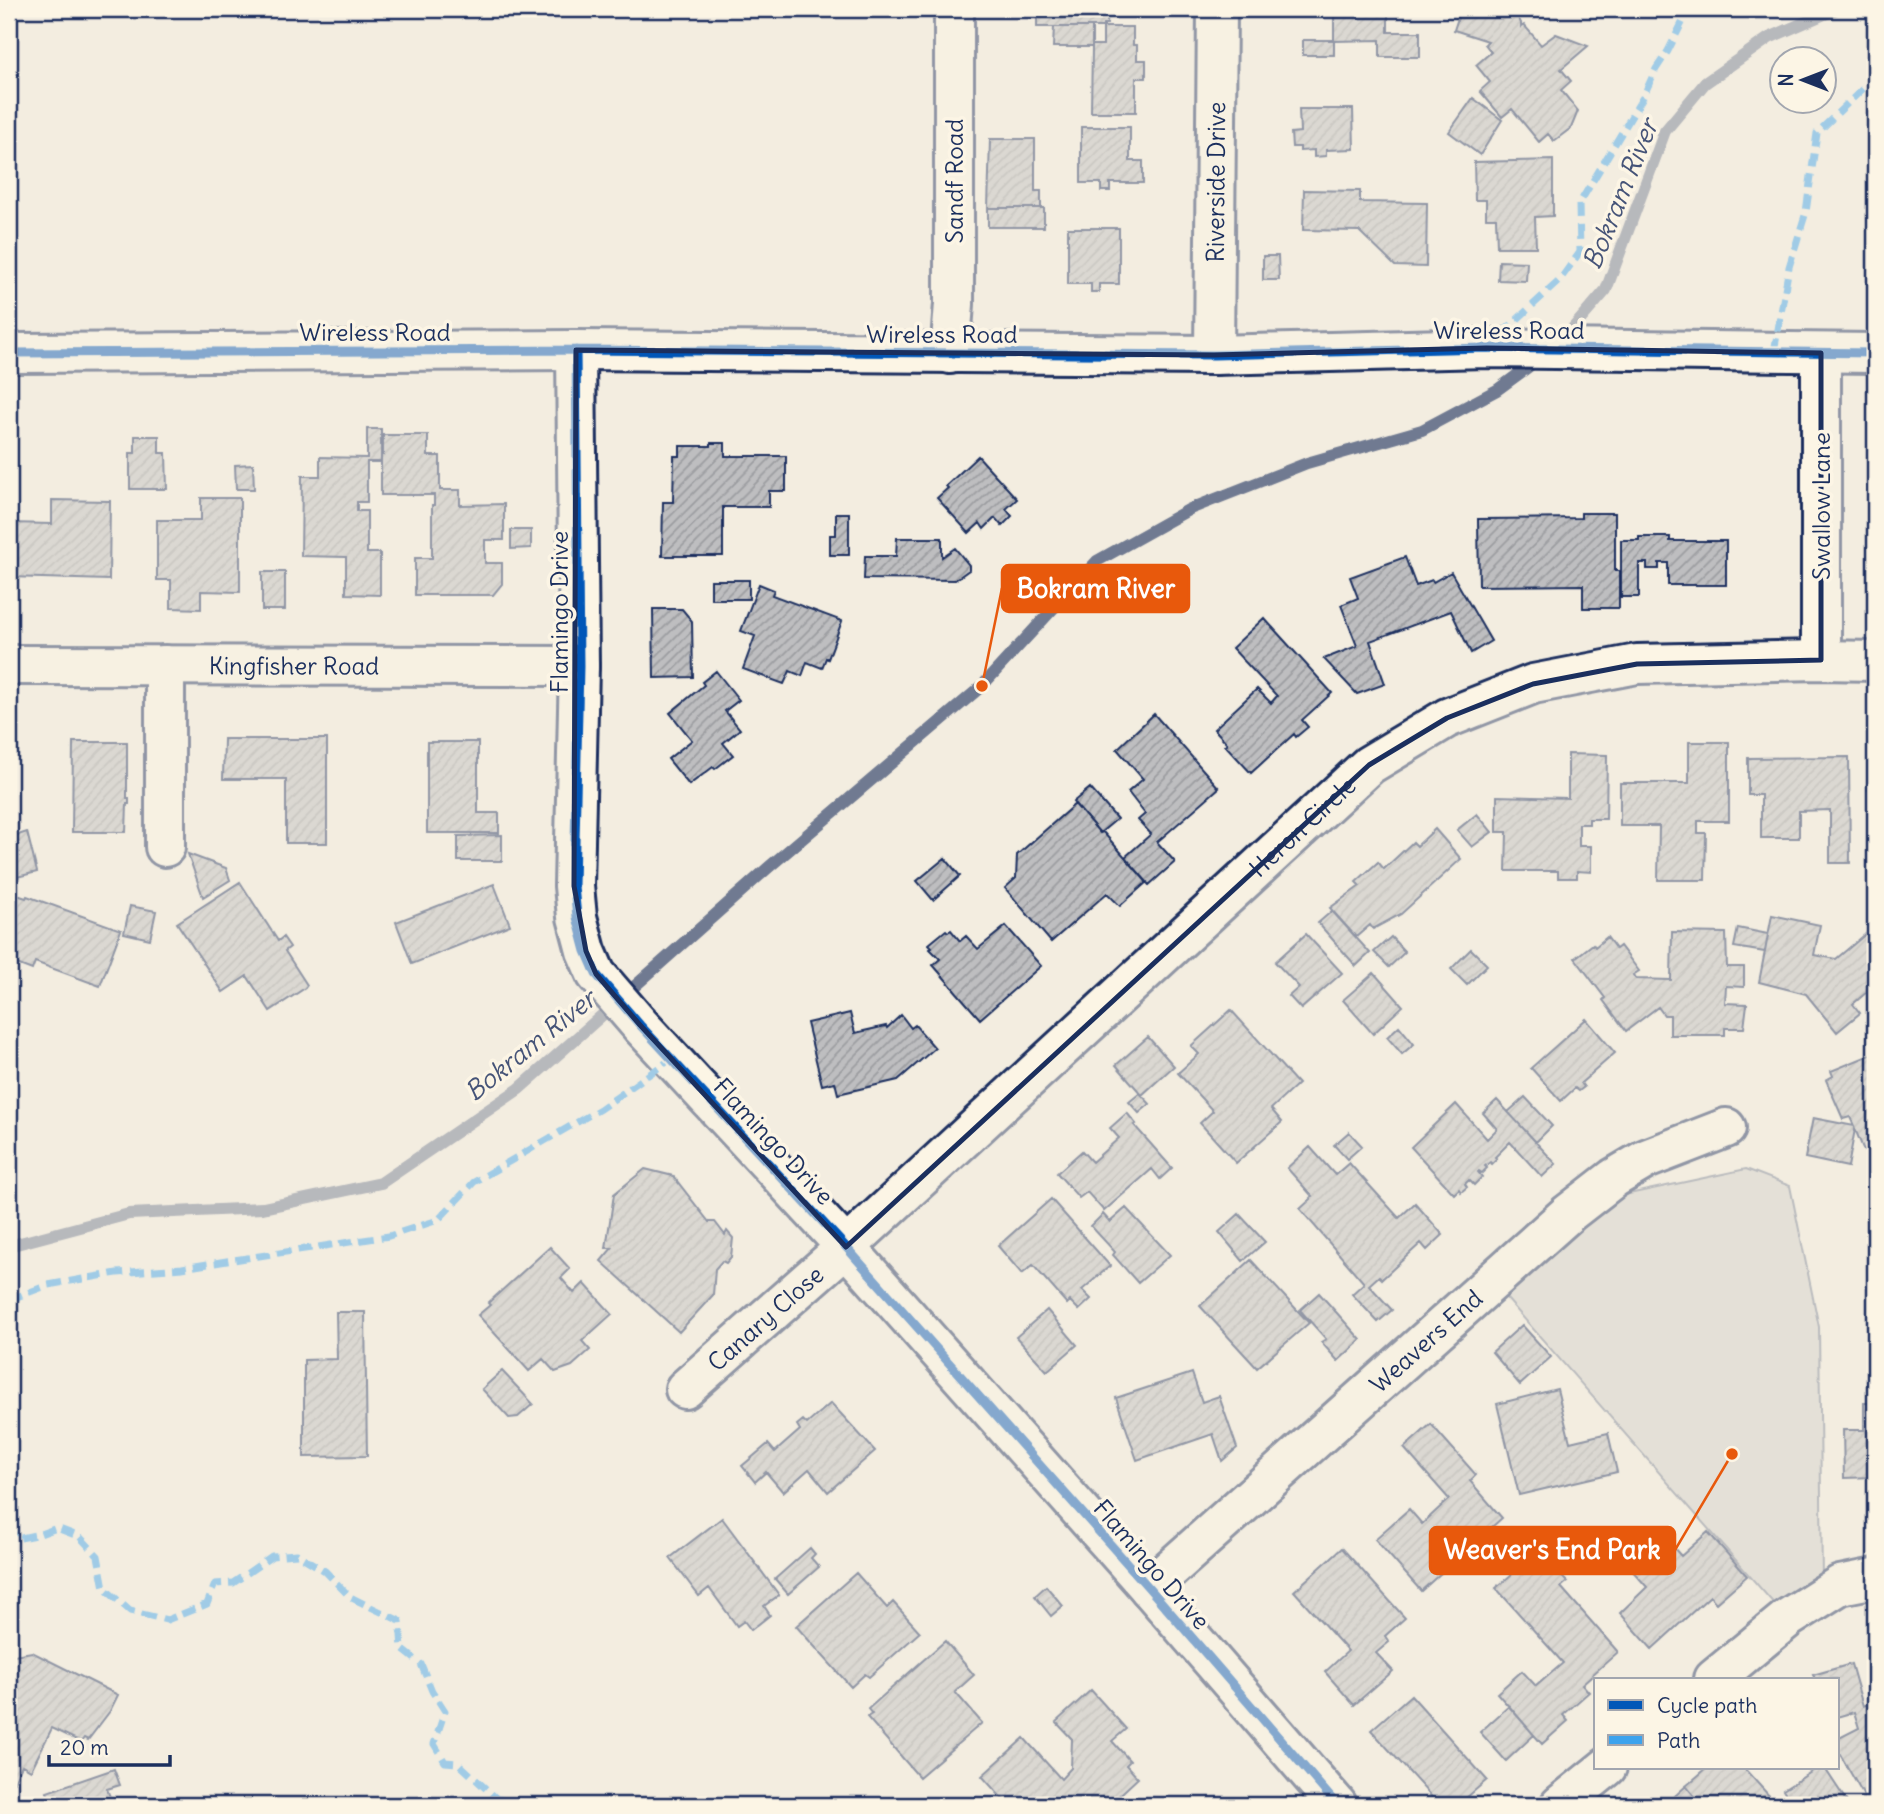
<svg xmlns="http://www.w3.org/2000/svg" width="1884" height="1814" font-family="Delius,sans-serif">
  <style>
    .park { fill: #d3d1cc; stroke: #778095; stroke-width: 2 }
    .lines { fill: none; stroke-linecap: round; stroke-linejoin: round }
    .stream { stroke: #707a91; stroke-width: 12 }
    .building { fill: url(#building-hatch); stroke: #1b2f5e; stroke-width: 2 }
    .street-casing { stroke: #1b2f5e; stroke-width: 44 }
    .street { stroke: #fcf5e5; stroke-width: 38 }
    .quiet { stroke: #3da3ed; stroke-width: 7; stroke-dasharray: 14 7; stroke-linecap: butt }
    .cycleway-casing { stroke: #fcf5e5; stroke-width: 13 }
    .cycleway { stroke: #0057b8; stroke-width: 9 }
    .marked { fill: none; stroke: #1b2f5e; stroke-width: 5; stroke-linejoin: round }
    .labels { text-anchor: middle; dominant-baseline: central; stroke-width: 7; stroke-linejoin: round; paint-order: stroke }
    .street-label { font-size: 24px; fill: #1b2f5e; stroke: #fcf5e5 }
    .water-label { font-size: 26px; font-style: italic; fill: #465478; stroke: #fcf5e5 }
    .leader { fill: none; stroke: #e8590c; stroke-width: 2.5 }
    .callout-dot { fill: #e8590c; stroke: #fcf5e5; stroke-width: 2.5 }
    .callout { fill: #e8590c; stroke: #e8590c; stroke-width: 2.5 }
    .callout-label { font-size: 26px; text-anchor: middle; font-weight: bold; fill: #fff }
  </style>
  <defs>
    <pattern id="building-hatch" width="6" height="6" patternUnits="userSpaceOnUse" patternTransform="scale(1.75)"><rect width="6" height="6" fill="#bebec0"/><path d="M-1 1l2-2M0 6l6-6M5 7l2-2" fill="none" stroke="#9a9b9f"/></pattern>
  </defs>
  <rect width="100%" height="100%" fill="#f3ede0"/>
  <filter id="ink" filterUnits="userSpaceOnUse"><feTurbulence type="fractalNoise" baseFrequency=".0143" numOctaves="2"/><feDisplacementMap in="SourceGraphic" scale="14" xChannelSelector="R" yChannelSelector="G"/><feConvolveMatrix kernelMatrix="1 2 1 2 8 2 1 2 1" color-interpolation-filters="sRGB"/></filter>
  <g filter="url(#ink)">
    <path class="park" d="M1746,1169L1790,1186L1819,1327L1822,1581L1776,1606L1500,1291L1615,1197Z"/>
    <g class="lines">
      <path class="stream" d="M1562,341L1606,290L1665,131L1705,83L1769,38L1836,9
        M9,1246L129,1214L263,1208L381,1183L519,1089L769,867L982,686L1097,561L1190,509L1307,463L1422,430L1497,390L1539,359"/>
    </g>
    <path class="building" d="M1037,9H1108L1107,24H1103V27H1037Z
      M1334,9H1388V32H1420V57H1380V40L1334,41V55H1303V40H1334Z
      M1461,9H1500L1516,14L1521,23V27L1524,25L1541,45L1556,34L1588,46L1561,69L1571,81L1561,90L1578,111L1571,128L1554,141L1548,134L1539,142L1512,109L1502,117L1480,91L1490,82L1476,65L1491,52L1485,44L1488,41L1454,30Z
      M1054,27H1092V45H1103V27H1133V45H1137V60H1146V78H1136V112H1091L1092,47H1053Z
      M1473,98L1502,120L1480,155L1449,132Z
      M1299,109H1353L1354,149L1326,150V156L1314,157V150L1300,151V147H1292L1291,133L1300,132Z
      M1081,127H1130V161H1143V183H1110V191H1101V183H1081Z
      M990,139H1035V191H1041V208H988Z
      M1553,160V216L1535,217L1536,247H1497L1496,218H1486V200H1475L1474,162Z
      M1304,190L1360,191V202L1427,203L1426,267L1395,266L1359,231L1303,230Z
      M988,208H1044V227H988Z
      M1068,228H1119V284H1099V292H1091V284H1068Z
      M1263,256H1278L1279,280H1263Z
      M1499,261L1527,262L1526,281L1498,280Z
      M367,429H381V462H367V502H357V511H367V553H380V595L346,594V557L301,556L302,476H320V457L367,458Z
      M383,435H428V456H440V490H460V505L504,504V540H485V563H502V584L493,595H415V558H432V505H434V495H381V455H383Z
      M135,436H159V453H166L167,489H130V453H135Z
      M711,443H725V456H786V491H769V507H723V556H662L663,502H673L674,456H680V446H711Z
      M978,456L1017,499L1006,509L1012,516L1002,526L995,518L984,529L980,523L969,533L937,498L948,488L946,486Z
      M253,464L254,489H236L235,465Z
      M201,498H240V592L201,591V609L171,608V580H157V520H201Z
      M52,500L110,501L109,580L9,577V523L52,524Z
      M836,513H849V555H830V535H836Z
      M1581,513H1615V571H1619V608H1583V585L1479,586L1478,519L1581,518Z
      M511,530H531V548L511,549Z
      M1639,537H1670V541H1726V585H1668V563H1659V569H1647V563H1639V597H1621V540H1639Z
      M897,538H942V557L955,548L969,565V570L955,580L864,579L865,556H896Z
      M1405,557L1416,586L1432,580L1433,582L1451,572L1491,641L1471,653L1451,611L1370,641L1385,684L1357,694L1324,659L1357,646L1341,605L1358,598L1350,577Z
      M262,572H285V610H262Z
      M711,580H749V599H711Z
      M759,584L774,590L772,595L842,621L828,659L826,658L822,668L807,662L802,676L790,671L784,684L743,669L755,636L741,631Z
      M653,609H682L692,621L693,677L654,678Z
      M1264,618L1332,693L1302,720L1308,727L1296,737L1294,734L1251,773L1225,745L1227,743L1214,729L1257,689L1271,703L1277,696L1232,648Z
      M716,671L739,700L725,711L740,729L723,743L733,755L715,769L713,767L689,785L668,759L692,740L670,713L704,685L702,682Z
      M1154,714L1219,788L1157,842L1175,862L1149,885L1125,857L1151,834L1138,820L1145,814L1128,792L1143,779L1117,749Z
      M224,739H327V843H286V779H223Z
      M73,742H127V798H129V804H127L126,832H72Z
      M427,742H478V813H499V833H427Z
      M1689,742H1729V821H1698V833H1706L1705,880H1658L1659,826H1620V783H1689Z
      M1568,754L1607,755L1606,819H1589V824H1579V846H1591V872L1577,871V878H1558V871H1506L1507,832H1497V796L1568,798Z
      M1849,757L1850,863H1830V810L1799,811V838H1761V795H1748V758Z
      M1868,764H1875V790H1868Z
      M1090,788L1117,819L1100,833L1073,802Z
      M1075,804L1100,833L1103,832L1147,882L1120,906L1107,893L1051,942L1005,888L1016,878L1017,855Z
      M1477,814L1492,832L1472,847L1457,830Z
      M1435,829L1461,859L1401,914L1373,929L1370,925L1356,937L1330,908L1360,886L1356,882L1378,862L1384,869L1413,842L1417,846Z
      M27,832L37,872L9,879V838Z
      M502,835V861H458V836Z
      M188,854L226,868L230,880L203,897Z
      M945,858L960,876L933,900L917,881Z
      M240,882L278,941L283,937L290,947L285,951L307,985L305,988L270,1011L247,976L223,992L177,923Z
      M494,884L510,925L412,964L396,922Z
      M11,893L26,898L27,896L121,930L100,986L35,962L32,970L9,961V900Z
      M130,906L156,911L150,939L124,933Z
      M1332,911L1370,953L1356,966L1318,923Z
      M1772,915L1820,925L1814,955L1836,959L1867,933L1875,943V985L1853,1004L1860,1013L1837,1032L1806,994L1759,982Z
      M1006,926L1041,966L980,1019L933,965L940,959L930,949L932,947L929,944L946,930L948,932L951,930L960,941L966,936L978,949Z
      M1738,928L1768,934L1765,952L1734,947Z
      M1672,932L1726,933L1727,967H1744V987L1726,986L1725,1003L1747,1004L1744,1028H1725V1035H1670V1015H1664L1658,1007L1626,1031L1603,1000L1605,998L1575,958L1593,944L1595,947L1607,937L1616,949L1620,946L1639,971L1633,975L1636,979L1671,980Z
      M1306,934L1342,973L1301,1009L1289,996L1299,987L1275,962Z
      M1391,937L1405,952L1389,967L1374,952Z
      M1471,949L1487,965L1467,985L1451,969Z
      M1374,973L1403,1006L1373,1034L1343,1000Z
      M1231,1010L1298,1084L1271,1109L1282,1122L1236,1163L1200,1123L1213,1111L1178,1073L1199,1054L1191,1046Z
      M850,1013L855,1033L886,1026L887,1028L901,1015L911,1028L915,1025L935,1048L898,1080L838,1094L835,1082L822,1085L807,1023Z
      M1586,1019L1615,1053L1581,1083L1584,1087L1579,1091L1575,1088L1561,1101L1531,1068Z
      M1399,1026L1414,1044L1402,1054L1387,1037Z
      M1148,1037L1174,1066L1142,1095L1116,1065Z
      M1875,1053V1146L1864,1151L1855,1129L1848,1167L1805,1158L1813,1118L1854,1126L1850,1117L1843,1119L1826,1080L1833,1076L1831,1071Z
      M1140,1093L1150,1104L1139,1113L1129,1102Z
      M1525,1097L1552,1126L1536,1142L1508,1112Z
      M1497,1100L1556,1164L1542,1177L1510,1142L1495,1157L1497,1159L1492,1164L1490,1162L1485,1166L1487,1168L1482,1173L1479,1171L1478,1172L1482,1177L1474,1185L1469,1180L1465,1184L1467,1187L1461,1192L1459,1189L1454,1194L1411,1147L1456,1104L1487,1139L1497,1129L1483,1113Z
      M1127,1113L1136,1124L1134,1125L1172,1168L1160,1179L1152,1169L1104,1211L1087,1192L1079,1198L1057,1173L1082,1151L1092,1162L1119,1138L1110,1128Z
      M1349,1132L1362,1146L1347,1159L1334,1145Z
      M1310,1147L1335,1175L1349,1163L1399,1218L1415,1203L1443,1235L1427,1250L1421,1243L1382,1279L1379,1276L1369,1285L1392,1310L1378,1322L1352,1294L1364,1283L1300,1209L1311,1199L1310,1198L1312,1196L1287,1168Z
      M645,1169L673,1176L709,1222H715L725,1235L727,1231L733,1238L731,1257L726,1263L722,1261L715,1269L713,1295L679,1332L601,1261L612,1248H606L614,1194Z
      M1051,1199L1110,1266L1082,1290L1091,1299L1079,1310L1070,1301L1067,1304L1033,1265L1022,1274L998,1246Z
      M1126,1208L1170,1255L1138,1283L1113,1255L1115,1252L1091,1226L1103,1214L1110,1222Z
      M1239,1214L1265,1242L1243,1261L1219,1232Z
      M550,1247L570,1269L561,1278L574,1293L584,1283L612,1314L582,1341L590,1350L572,1366L555,1372L543,1359L529,1371L478,1315L490,1305L488,1303Z
      M1251,1260L1309,1323L1257,1368L1200,1306Z
      M1319,1293L1361,1340L1338,1361L1321,1342L1326,1339L1300,1310Z
      M1047,1310L1077,1345L1047,1371L1016,1337Z
      M336,1312H365L367,1456L304,1457V1360L337,1359Z
      M1522,1325L1551,1357L1520,1385L1492,1352Z
      M502,1371L533,1404L518,1417L509,1418L482,1389Z
      M1192,1373L1202,1402L1219,1396L1237,1448L1222,1461L1213,1434L1137,1460L1116,1398Z
      M1557,1389L1570,1442L1608,1433L1617,1472L1519,1495L1497,1404Z
      M831,1403L875,1451L828,1492L809,1469L783,1492L766,1472L755,1482L742,1466L768,1444L775,1452L800,1430L797,1425L803,1420L807,1424Z
      M1864,1403H1875V1477L1844,1478L1843,1430H1864Z
      M1431,1424L1476,1475L1470,1481L1502,1518L1421,1591L1375,1539L1409,1509L1422,1524L1449,1499L1404,1448Z
      M722,1518L779,1595L764,1606L770,1615L751,1630L744,1621L737,1626L709,1588L699,1596L670,1558Z
      M1656,1528L1681,1556L1708,1532L1747,1576L1716,1603L1710,1596L1652,1649L1620,1613L1647,1587L1622,1559Z
      M810,1548L815,1554L811,1558L819,1567L788,1594L775,1579Z
      M1342,1548L1405,1618L1385,1636L1389,1642L1376,1653L1393,1671L1354,1705L1325,1672L1348,1651L1294,1591Z
      M1538,1551L1567,1582L1561,1587L1618,1652L1582,1684L1589,1692L1563,1715L1568,1721L1542,1744L1497,1693L1522,1671L1536,1686L1563,1663L1496,1588Z
      M856,1573L887,1608L893,1602L920,1632L869,1677L865,1674L851,1687L796,1626Z
      M1046,1586L1063,1606L1051,1616L1035,1596Z
      M945,1641L974,1675L955,1692L982,1723L919,1777L867,1717L872,1714L868,1709Z
      M9,1652L14,1655L32,1652L118,1695L110,1711L88,1740L84,1738L81,1742L52,1728L31,1770L22,1765L9,1792Z
      M1851,1664L1863,1706L1875,1702V1805H1869L1837,1749V1739L1859,1728L1854,1712L1837,1717V1679H1815L1813,1675Z
      M1091,1690L1126,1729L1112,1741L1130,1761L1126,1765L1138,1778L1109,1805H1088L1085,1802L1082,1805H1008L982,1776L1024,1738L1061,1779L1071,1768L1072,1739L1056,1722Z
      M1411,1695L1487,1780L1458,1805H1439L1371,1730Z
      M1509,1706L1534,1735L1506,1761L1480,1732Z
      M1708,1767H1743L1771,1798L1763,1805H1702L1686,1786Z
      M1819,1767H1824L1849,1805H1792L1783,1790Z
      M114,1769L120,1785L107,1789L113,1805H52L47,1792Z
      M1686,1786L1702,1805H1665Z"/>
    <g class="lines">
      <defs>
        <g id="street">
          <path d="M576,350L579,666L574,886L577,917L586,951L596,974L640,1025L846,1247L1149,1588L1337,1805"/>
          <path d="M9,353L576,350L1214,355L1486,348L1875,353"/>
          <path d="M950,354L954,304V9"/>
          <path id="s1" d="M1214,355L1217,9"/>
          <path d="M1821,660V353"/>
          <path id="s2" d="M9,665L579,666"/>
          <path d="M165,847V665"/>
          <path id="s3" d="M685,1389L846,1247L1369,765L1447,718L1533,684L1637,664L1821,660L1875,661"/>
          <path id="s4" d="M1149,1588L1569,1213L1614,1178L1646,1159L1726,1128"/>
          <path d="M1714,1679L1788,1618L1840,1585L1875,1578"/>
          <path d="M1560,1805L1607,1767"/>
        </g>
      </defs>
      <use href="#street" class="street-casing"/>
      <use href="#street" class="street"/>
      <path class="quiet" d="M1486,348L1559,281L1580,252L1579,204L1643,97L1656,69L1668,51L1689,9
        M1774,352L1789,267L1806,212L1817,133L1875,77
        M9,1300L48,1285L117,1273L182,1268L389,1236L438,1220L474,1182L600,1109L671,1059
        M9,1524L16,1539L40,1534L57,1528L80,1537L98,1556L104,1588L130,1611L167,1620L207,1604L215,1584L233,1583L272,1556L297,1554L325,1571L350,1597L400,1621L402,1649L421,1664L432,1691L445,1711L434,1744L445,1762L458,1763L497,1799L530,1803L535,1805"/>
      <defs>
        <path id="cycleway" d="M576,350L579,666L574,886L577,917L586,951L596,974L640,1025L846,1247L1149,1588L1337,1805
          M9,353L576,350L1214,355L1486,348L1875,353"/>
      </defs>
      <use href="#cycleway" class="cycleway-casing"/>
      <use href="#cycleway" class="cycleway"/>
    </g>
  </g>
  <path d="M0 0H1884V1814H0ZM1486,348L1821,353V660L1637,664L1533,684L1447,718L1369,765L846,1247L640,1025L596,974L586,951L574,886L576,350L1214,355Z" fill="#f3ede0" fill-opacity=".55" fill-rule="evenodd"/>
  <path class="marked" d="M1486,348L1821,353V660L1637,664L1533,684L1447,718L1369,765L846,1247L640,1025L596,974L586,951L574,886L576,350L1214,355Z"/>
  <g class="labels">
    <g class="street-label">
      <text transform="translate(954 181) rotate(-90)">Sandf Road</text>
      <text stroke="none"><textPath href="#s1" startOffset="173">Riverside Drive</textPath></text>
      <text x="1509" y="330">Wireless Road</text>
      <text x="375" y="332">Wireless Road</text>
      <text x="942" y="334">Wireless Road</text>
      <text transform="translate(1821 506) rotate(-90)">Swallow Lane</text>
      <text transform="translate(559 612) rotate(-90)">Flamingo Drive</text>
      <text stroke="none"><textPath href="#s2" startOffset="285">Kingfisher Road</textPath></text>
      <text stroke="none"><textPath href="#s3" startOffset="835">Heron Circle</textPath></text>
      <text transform="translate(774 1141) rotate(47)">Flamingo Drive</text>
      <text stroke="none"><textPath href="#s3" startOffset="107">Canary Close</textPath></text>
      <text stroke="none"><textPath href="#s4" startOffset="371">Weavers End</textPath></text>
      <text transform="translate(1152 1564) rotate(49)">Flamingo Drive</text>
    </g>
    <g class="water-label">
      <text transform="translate(1620 194) rotate(-68)">Bokram River</text>
      <text transform="translate(530 1045) rotate(-39)">Bokram River</text>
    </g>
  </g>
  <path class="leader" d="M982 686L1002 588M1732 1454L1675 1550"/>
  <g class="callout-dot">
    <circle cx="982" cy="686" r="7"/>
    <circle cx="1732" cy="1454" r="7"/>
  </g>
  <g class="callout">
    <rect x="1002" y="565" width="187" height="47" rx="7"/>
    <rect x="1430" y="1527" width="245" height="47" rx="7"/>
  </g>
  <g class="callout-label">
    <text x="1096" y="598">Bokram River</text>
    <text x="1552" y="1559">Weaver's End Park</text>
  </g>
  <rect width="1884" height="1814" fill="none" stroke="#fcf5e5" stroke-width="35"/>
  <rect x="18" y="18" width="1849" height="1779" fill="none" stroke="#1b2f5e" stroke-width="2.5" filter="url(#ink)"/>
  <rect x="1594" y="1678" width="245" height="91" fill="#fcf5e5" stroke="#a2a6af" stroke-width="2"/>
  <rect x="1608" y="1700" width="35" height="10" fill="#0057b8" stroke="#a2a6af" stroke-width="2"/>
  <text x="1657" y="1713" font-size="21" fill="#1b2f5e">Cycle path</text>
  <rect x="1608" y="1735" width="35" height="10" fill="#3da3ed" stroke="#a2a6af" stroke-width="2"/>
  <text x="1657" y="1748" font-size="21" fill="#1b2f5e">Path</text>
  <g transform="translate(1803 80) rotate(270)"><circle r="33" fill="#fcf5e5" stroke="#a2a6af" stroke-width="2"/>
  <path d="M0-5L12 26L0 18L-12 26Z" fill="#1b2f5e"/>
  <text y="-10" font-size="19" font-weight="bold" text-anchor="middle" fill="#1b2f5e">N</text>
  </g>
  <path d="M49 1755v10h121v-10" fill="none" stroke="#1b2f5e" stroke-width="3.5"/>
  <text x="60" y="1755" font-size="21" fill="#1b2f5e" stroke="#fcf5e5" stroke-width="5" paint-order="stroke">20 m</text>
</svg>
